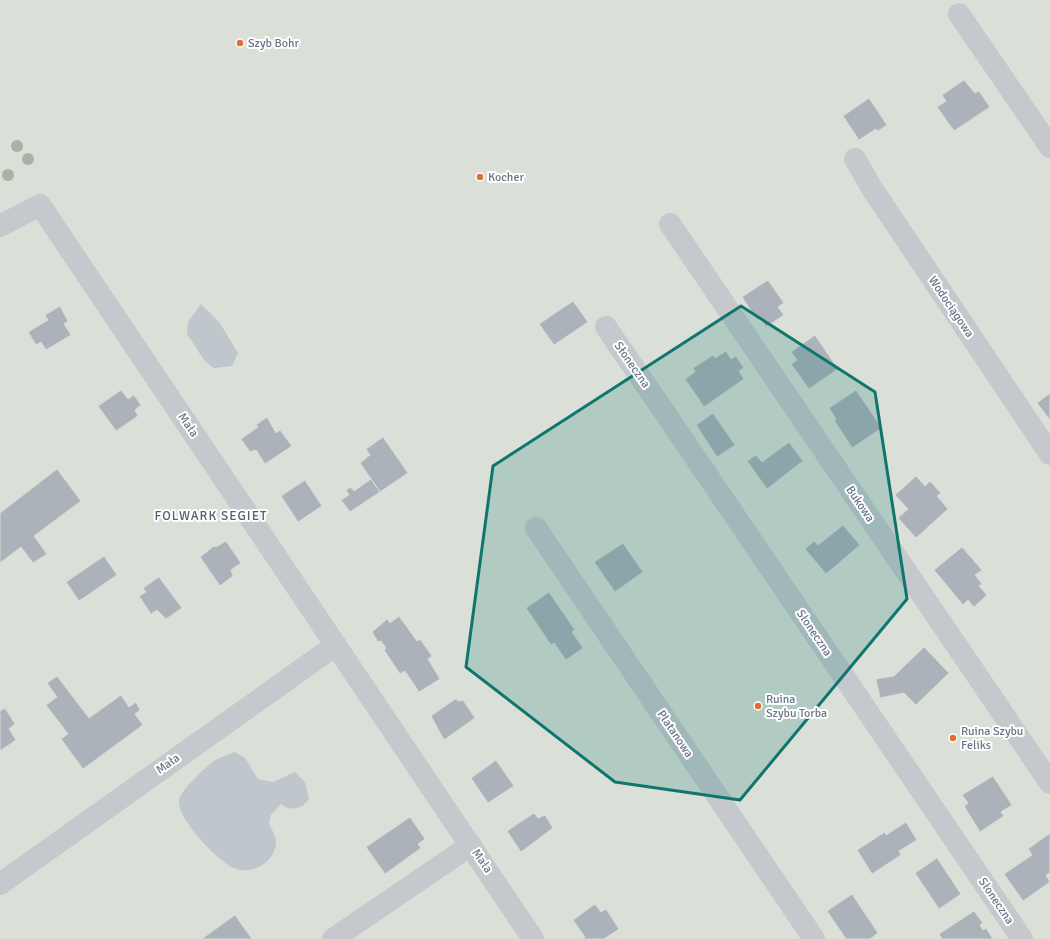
<svg xmlns="http://www.w3.org/2000/svg" width="1050" height="939" font-family="Signika,sans-serif">
  <style>
    .green { fill: #dae0d8 }
    .water { fill: #bfc7cd }
    .building { fill: #abb2b9; stroke: #dadbd9 }
    .lines { fill: none; stroke-linecap: round; stroke-linejoin: round }
    .minor { stroke: #c5c8cc; stroke-width: 22 }
    .tree { fill: #a8b3a6 }
    .marked { fill: #0f766e; fill-opacity: 0.2; stroke: #0f766e; stroke-width: 3; stroke-linejoin: round }
    .poi-dot { fill: #de7132; stroke: #fff; stroke-width: 1.5 }
    .labels { text-anchor: middle; dominant-baseline: central; stroke-width: 4; stroke-linejoin: round; paint-order: stroke }
    .poi-label { font-size: 12px; fill: #697587; stroke: #fff; text-anchor: start }
    .street-label { font-size: 12px; fill: #697587; stroke: #fff }
    .neighbourhood-label { font-size: 13px; letter-spacing: 1px; fill: #57606c; stroke: #fff }
  </style>
  <rect width="100%" height="100%" fill="#f9f9f7"/>
  <path class="green" d="M0,0H1050V939H0Z"/>
  <path class="water" d="M201,304L220,323L238,353L232,366L214,368C199,359 199,348 187,335L188,322Z
    M235,752L245,758L258,779L273,782L295,772L305,782L309,799C303,809 290,812 281,804L271,815L269,823C271,829 276,835 276,842C276,861 254,875 236,869C219,863 177,819 179,801C180,790 206,767 215,760C221,757 228,754 235,752Z"/>
  <path class="building" d="M964,80L975,93L979,91L990,107L954,131L937,107L946,101L942,95Z
    M869,98L887,125L878,131L876,129L859,140L843,116Z
    M477 177a3 3 0 1 1 6 0a3 3 0 1 1-6 0Z
    M768,280L784,303L778,307L784,315L766,327L760,318L757,320L742,297Z
    M573,301L588,322L554,345L539,324Z
    M60,306L68,321L64,324L71,335L46,350L41,342L36,345L28,332L48,320L45,315Z
    M815,335L838,369L809,389L791,364L797,360L791,352Z
    M726,351L731,359L736,356L744,368L739,371L744,379L704,407L685,379L695,372L693,368L713,355L715,358Z
    M121,390L128,399L134,395L141,405L135,410L138,416L116,431L98,406Z
    M856,390L882,428L852,448L834,420L836,419L829,408Z
    M1050,393V420L1037,403Z
    M713,413L735,445L717,457L696,425Z
    M267,417L276,433L280,430L292,446L265,464L256,450L250,452L241,439L258,427L256,425Z
    M383,437L408,473L380,492L360,463L370,455L366,449Z
    M789,442L803,461L767,489L747,461L756,455L762,462Z
    M57,469L81,501L34,536L47,554L33,563L21,547L0,563V513Z
    M916,476L925,486L930,481L941,493L937,496L948,509L916,538L898,518L908,509L895,495Z
    M371,479L380,492L350,512L341,500L349,495L346,490L351,487L354,491Z
    M305,480L322,506L298,522L281,496Z
    M843,525L860,545L826,574L805,549L814,541L818,545Z
    M226,541L241,563L231,570L233,576L220,586L200,557L214,546L216,547Z
    M623,543L643,572L615,592L594,562Z
    M962,547L982,570L975,575L982,584L979,586L987,595L974,607L968,600L963,605L934,570Z
    M104,556L117,575L79,601L66,582Z
    M159,577L182,608L166,619L157,610L151,614L139,596L146,592L143,588Z
    M549,592L575,630L572,632L583,648L566,660L554,643L551,645L526,608Z
    M399,616L417,641L420,639L432,656L428,659L440,679L419,692L405,671L400,674L384,650L386,648L381,641L378,642L372,632L387,619L390,623Z
    M924,647L949,673L916,705L904,693L880,698L876,679L894,676Z
    M57,676L89,718L121,695L129,707L136,702L140,710L135,714L143,725L83,769L61,739L68,734L46,705L57,697L47,683Z
    M455,699L459,701L463,700L475,718L444,740L431,716Z
    M5,708L15,724L9,729L16,740L0,751V711Z
    M496,760L514,786L488,803L471,778Z
    M993,776L1012,805L1001,812L1004,816L980,832L964,806L968,803L962,795Z
    M534,813L538,818L545,815L553,828L521,852L507,831Z
    M410,817L425,839L418,844L421,848L385,874L366,847Z
    M906,822L917,840L899,851L901,855L872,874L857,850L885,832L886,835Z
    M1050,833V873L1046,875L1050,882L1023,901L1004,874L1032,855L1028,849Z
    M937,858L961,894L939,909L915,873Z
    M852,894L878,933L870,939H846L827,911Z
    M595,904L601,912L606,909L619,929L604,939H583L585,937L573,920Z
    M974,911L983,923L980,925L983,930L986,928L993,939H942L939,934Z
    M235,915L252,939H203V938Z"/>
  <g class="lines">
    <path class="minor" d="M959,14L1050,147
      M855,159L873,190L1050,454
      M670,224L1050,783
      M0,226L40,205L533,939
      M606,327C746,530 883,735 1022,939
      M536,528L814,939
      M0,884L336,645
      M333,939L471,845"/>
  </g>
  <g class="tree">
    <circle cx="17" cy="146" r="6"/>
    <circle cx="28" cy="159" r="6"/>
    <circle cx="8" cy="175" r="6"/>
  </g>
  <path class="marked" d="M741,306L875,392L907,599L740,800L615,782L466,667L493,466Z"/>
  <g class="poi-dot">
    <circle cx="240" cy="43" r="4"/>
    <circle cx="480" cy="177" r="4"/>
    <circle cx="758" cy="706" r="4"/>
    <circle cx="953" cy="738" r="4"/>
  </g>
  <g class="labels">
    <g class="poi-label">
      <text x="248" y="43">Szyb Bohr</text>
      <text x="488" y="177">Kocher</text>
      <text x="766" y="699">Ruina<tspan x="766" dy="14">Szybu Torba</tspan></text>
      <text x="961" y="731">Ruina Szybu<tspan x="961" dy="14">Feliks</tspan></text>
    </g>
    <g class="street-label">
      <text transform="translate(951 307) rotate(56)">Wodociągowa</text>
      <text transform="translate(632 365) rotate(55)">Słoneczna</text>
      <text transform="translate(188 425) rotate(56)">Mała</text>
      <text transform="translate(860 504) rotate(56)">Bukowa</text>
      <text transform="translate(814 633) rotate(56)">Słoneczna</text>
      <text transform="translate(675 734) rotate(56)">Platanowa</text>
      <text transform="translate(168 764) rotate(-35)">Mała</text>
      <text transform="translate(482 861) rotate(56)">Mała</text>
      <text transform="translate(996 901) rotate(56)">Słoneczna</text>
    </g>
    <g class="neighbourhood-label">
      <text x="211" y="516">FOLWARK SEGIET</text>
    </g>
  </g>
</svg>
